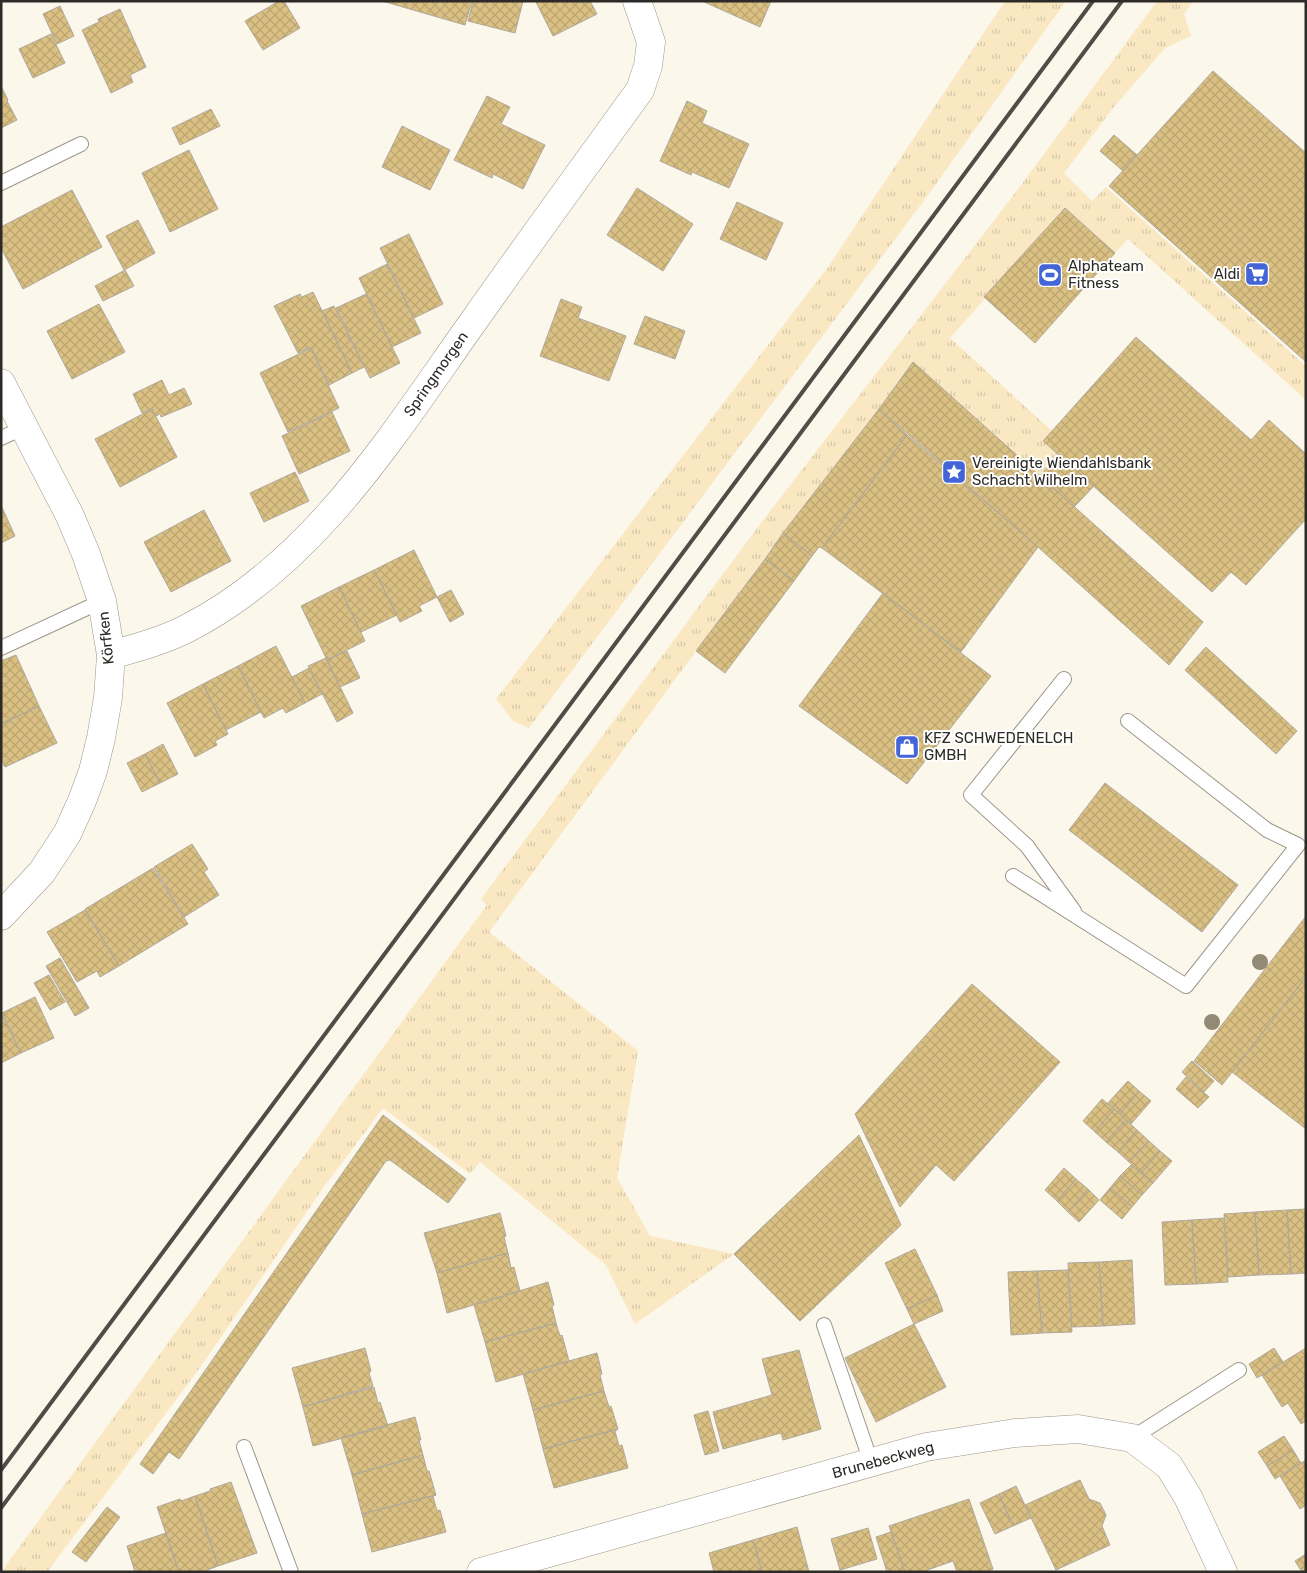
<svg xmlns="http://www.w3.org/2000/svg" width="1307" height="1573" font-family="Rubik,sans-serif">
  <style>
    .grass { fill: url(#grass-tufts) }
    .building { fill: url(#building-cross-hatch); stroke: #aea99e }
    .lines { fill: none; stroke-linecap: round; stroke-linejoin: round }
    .lane-casing { stroke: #9c978c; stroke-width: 16 }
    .street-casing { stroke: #9c978c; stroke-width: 29 }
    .lane { stroke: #fff; stroke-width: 14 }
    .street { stroke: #fff; stroke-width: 28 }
    .rail { stroke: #504d48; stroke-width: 4 }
    .tree { fill: #938a75 }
    .labels { text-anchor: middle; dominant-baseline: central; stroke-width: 4; stroke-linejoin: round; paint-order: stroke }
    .poi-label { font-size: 15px; fill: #2d2b27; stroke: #fff; text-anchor: start }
    .street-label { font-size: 15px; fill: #2d2b27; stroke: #fff }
  </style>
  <defs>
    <pattern id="grass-tufts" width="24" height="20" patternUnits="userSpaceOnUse" patternTransform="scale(1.25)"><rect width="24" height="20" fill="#f9e8c2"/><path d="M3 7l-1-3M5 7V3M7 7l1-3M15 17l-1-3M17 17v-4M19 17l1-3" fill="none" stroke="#d6c7a7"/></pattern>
    <pattern id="building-cross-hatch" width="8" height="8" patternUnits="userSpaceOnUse" patternTransform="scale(1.25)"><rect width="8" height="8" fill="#dbc083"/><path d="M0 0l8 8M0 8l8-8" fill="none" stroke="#bca571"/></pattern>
  </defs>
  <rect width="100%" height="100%" fill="#fcf7eb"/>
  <path class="grass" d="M1005,1H1066L931,191L529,728L513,721L496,699L828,267Z
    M1157,1H1193L1184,14L1191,36L1165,48L1113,108L1064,173L1092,201L1106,187L1306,366V400L1128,239L1115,253L1065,208L950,338L1052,431L1043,441L1059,455L1040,476L913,362L879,409L783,533L489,932L638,1051L617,1178L650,1236L734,1254L635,1324L606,1265L480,1162L470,1174L383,1108L323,1188L199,1369L47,1572H1L487,905L481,899L761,523L1016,192Z"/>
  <path class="building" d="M279,1H284L300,28L263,50L245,21Z
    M382,1H472L465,25Z
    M473,1H523L515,33L468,21Z
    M538,1H590L597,14L553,36L536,2Z
    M702,1H771L760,27Z
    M60,6L74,36L57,44L43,14Z
    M120,9L146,67L130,75L133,82L111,93L82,30L99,22L98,19Z
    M51,34L65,63L33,78L19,49Z
    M1213,71L1306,153V362L1109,186Z
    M1,86L8,100L7,101L17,120L1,128Z
    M487,96L510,107L501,124L545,145L523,189L493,174L492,178L454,160Z
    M687,101L707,111L702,123L749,144L729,188L692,172L691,175L660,161Z
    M211,109L220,126L180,145L172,128Z
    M402,126L450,150L430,190L382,167Z
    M1114,135L1137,155L1123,171L1100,151Z
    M189,150L218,209L170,232L142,173Z
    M637,188L693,224L663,271L607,235Z
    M72,190L102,247L23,289L1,248V227Z
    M737,202L783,223L766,260L720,239Z
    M1065,208L1115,253L1035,343L984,297Z
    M138,220L155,253L124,270L106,236Z
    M409,234L443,304L414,318L380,248Z
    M387,264L421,333L392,347L359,278Z
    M125,270L134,286L103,301L95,286Z
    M313,292L352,373L329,385L311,347L298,353L274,306L300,294L302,297Z
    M366,294L400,363L370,378L336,308Z
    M561,299L582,307L578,318L626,336L609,381L540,356Z
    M99,304L125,352L72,379L47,331Z
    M334,306L364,367L352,373L322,311Z
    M645,316L685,331L675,359L634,344Z
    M1136,337L1251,440L1269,420L1306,454V519L1246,585L1231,572L1212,592L1043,441Z
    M311,348L339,408L288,432L260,373Z
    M913,362L1203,622L1169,665L1038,547L879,409Z
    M162,380L169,395L184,388L192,404L161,417L160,414L156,416L152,409L142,413L133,394Z
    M152,409L177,457L120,487L95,439Z
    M879,409L907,435L822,548L819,547L812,556L783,533Z
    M332,412L350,451L299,474L282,436Z
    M907,435L1038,547L961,652L822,548Z
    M1059,455L1094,486L1074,507L1040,476Z
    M295,472L309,501L264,522L250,493Z
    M1,505L15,536L1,543Z
    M204,510L231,561L171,592L144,542Z
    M783,533L812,556L794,581L765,559Z
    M414,550L437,597L419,606L422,611L400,622L374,570Z
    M765,559L794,581L725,673L696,651Z
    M374,570L397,615L361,632L339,587Z
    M339,587L365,641L327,660L301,606Z
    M451,590L464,614L450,622L437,597Z
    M883,593L991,676L907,784L799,706Z
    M276,646L305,703L286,713L283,708L264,718L238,666Z
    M1206,647L1297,731L1276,754L1185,670Z
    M347,651L360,678L340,687L327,660Z
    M16,655L39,706L1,724V661Z
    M326,658L353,713L337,722L308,666Z
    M238,666L261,712L226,730L203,684Z
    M309,668L322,694L305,703L292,677Z
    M203,684L228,734L215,741L217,745L195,757L167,703Z
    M39,706L57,743L5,767L1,759V724Z
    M163,744L178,774L160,783L145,754Z
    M145,754L160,783L142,792L127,763Z
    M1105,783L1238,885L1202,932L1069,830Z
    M192,844L208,869L204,872L219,895L184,917L154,867Z
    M153,868L188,924L119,966L85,909Z
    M85,910L119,966L100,977L97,971L77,982L47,932Z
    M1306,916V977L1222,1085L1194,1061Z
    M60,958L89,1008L75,1016L46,966Z
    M49,975L65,1002L50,1010L34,983Z
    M1306,977V1129L1232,1072Z
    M972,984L1060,1062L954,1181L936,1165L900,1207L855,1114Z
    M35,997L54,1038L21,1053L2,1013Z
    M1,1013L21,1053L1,1063Z
    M1192,1061L1214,1081L1204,1092L1182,1072Z
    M1186,1077L1209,1097L1198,1108L1176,1089Z
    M1128,1081L1139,1091L1120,1114L1108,1103Z
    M1139,1091L1151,1101L1131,1124L1120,1114Z
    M1102,1099L1114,1109L1095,1132L1083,1121Z
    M1114,1109L1126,1120L1106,1142L1095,1132Z
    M383,1115L466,1179L448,1203L390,1160L386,1161L179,1459L169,1452L153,1474L140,1464Z
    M1126,1120L1137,1130L1118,1152L1106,1142Z
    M1137,1130L1149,1141L1129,1162L1118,1152Z
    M859,1135L901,1225L800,1321L734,1254Z
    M1149,1141L1160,1151L1141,1173L1129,1162Z
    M1160,1151L1172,1161L1153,1183L1141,1173Z
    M1131,1165L1153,1183L1142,1195L1120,1176Z
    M1064,1168L1076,1179L1057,1201L1045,1190Z
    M1120,1176L1142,1195L1132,1207L1110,1188Z
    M1076,1179L1088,1189L1068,1212L1057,1201Z
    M1110,1188L1132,1207L1122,1219L1100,1200Z
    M1088,1189L1099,1200L1079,1222L1068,1212Z
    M1306,1209V1273L1291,1274L1287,1210Z
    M1287,1210L1291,1274L1259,1275L1255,1212Z
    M1255,1212L1259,1275L1228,1277L1224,1214Z
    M500,1213L506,1236L504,1237L508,1253L437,1273L424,1233Z
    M1224,1218L1228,1282L1196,1284L1192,1220Z
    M1192,1220L1196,1284L1165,1285L1162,1222Z
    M915,1249L937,1295L907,1309L885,1263Z
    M508,1253L511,1268L514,1267L520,1291L447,1313L437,1273Z
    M1132,1260L1135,1324L1103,1326L1099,1262Z
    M1099,1262L1103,1326L1072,1327L1068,1263Z
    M1068,1270L1072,1332L1042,1333L1037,1271Z
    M1037,1271L1042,1333L1011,1335L1008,1272Z
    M548,1282L554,1305L552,1306L556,1323L485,1342L474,1305Z
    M937,1295L943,1311L914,1324L907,1309Z
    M556,1323L560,1336L562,1335L569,1361L496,1382L485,1342Z
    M914,1324L946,1387L876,1422L845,1358Z
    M365,1348L371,1371L369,1373L373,1386L303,1407L292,1368Z
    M1274,1348L1283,1362L1257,1378L1249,1364Z
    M1306,1348V1421L1301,1424L1288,1403L1282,1407L1262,1375Z
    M799,1350L821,1429L783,1440L781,1433L723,1449L713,1412L772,1395L762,1359Z
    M597,1353L602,1374L600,1375L604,1391L533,1410L523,1374Z
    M374,1387L378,1403L380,1402L388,1426L313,1446L303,1407Z
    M604,1391L609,1407L611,1406L618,1429L543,1449L533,1410Z
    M708,1411L719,1451L705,1455L694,1415Z
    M415,1417L421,1440H419L423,1455L352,1475L341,1438Z
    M618,1429L615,1431L619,1446L622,1445L628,1468L554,1488L543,1449Z
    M1284,1436L1293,1450L1267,1466L1258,1452Z
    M1293,1450L1301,1463L1275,1479L1267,1466Z
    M423,1455L427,1471H429L436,1495L362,1514L352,1475Z
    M1306,1460V1505L1300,1509L1280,1476Z
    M1080,1480L1089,1499L1100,1503L1106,1515L1102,1526L1110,1545L1056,1570L1025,1505Z
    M231,1482L257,1553L218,1566L195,1496L210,1491V1489Z
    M1016,1486L1031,1518L1013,1526L999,1494Z
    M999,1494L1013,1526L995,1534L980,1503Z
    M436,1495L433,1496L437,1511L440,1510L446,1532L372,1552L362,1514Z
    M195,1496L218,1566L202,1572H179L157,1507L180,1499L181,1501Z
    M969,1499L993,1569L986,1572H957L953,1561L922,1572H905L889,1526Z
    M107,1507L120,1517L86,1562L72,1552Z
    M797,1527L809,1572H762L753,1540Z
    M868,1528L877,1559L840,1570L831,1539Z
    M891,1532L905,1572H887L876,1537Z
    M166,1533L179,1572H135L127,1546Z
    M753,1540L762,1572H714L709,1553Z
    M1306,1554V1572H1302L1295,1561Z"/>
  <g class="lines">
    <defs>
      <path id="lane" d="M1,183L81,144
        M1,438L25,427
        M1,648L102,601
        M1064,679L971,795L1027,846L1074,911
        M1013,876L1186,986L1298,845L1267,830L1128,721
        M824,1325L871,1462
        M1132,1438L1239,1370
        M244,1447L291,1572"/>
      <path id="street" d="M1,383L70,516L86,554L102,601L111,655L108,698L101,738L93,771L82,801L67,834L42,872L1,916
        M111,655C136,648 162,641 186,629C314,564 392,436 473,322C528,244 584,167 640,90L648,66L651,42L637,1
        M481,1572L926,1447L1015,1433L1078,1429L1132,1438L1169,1466L1188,1497L1223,1572"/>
    </defs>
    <use href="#lane" class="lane-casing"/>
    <use href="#street" class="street-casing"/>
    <use href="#lane" class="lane"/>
    <use href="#street" class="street"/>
    <path class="rail" d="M1,1470L1093,1
      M1,1508L1122,1"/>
  </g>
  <g class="tree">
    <circle cx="1260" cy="962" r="8"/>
    <circle cx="1212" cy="1022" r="8"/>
  </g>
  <defs>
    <symbol id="supermarket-square" viewBox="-11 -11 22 22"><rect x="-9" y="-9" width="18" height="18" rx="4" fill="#4365d7" stroke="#fff"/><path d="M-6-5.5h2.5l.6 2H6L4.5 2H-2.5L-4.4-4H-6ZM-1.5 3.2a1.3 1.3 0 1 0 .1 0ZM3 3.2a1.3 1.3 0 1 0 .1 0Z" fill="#fff"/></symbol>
    <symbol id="stadium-square" viewBox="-11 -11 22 22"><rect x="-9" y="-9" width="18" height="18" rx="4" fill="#4365d7" stroke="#fff"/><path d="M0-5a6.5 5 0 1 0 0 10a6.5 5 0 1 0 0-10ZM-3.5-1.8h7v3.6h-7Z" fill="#fff"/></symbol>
    <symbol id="sight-square" viewBox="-11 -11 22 22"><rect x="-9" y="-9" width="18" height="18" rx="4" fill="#4365d7" stroke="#fff"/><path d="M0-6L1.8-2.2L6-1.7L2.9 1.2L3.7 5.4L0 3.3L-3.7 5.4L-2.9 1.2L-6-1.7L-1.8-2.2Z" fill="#fff"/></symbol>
    <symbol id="shop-square" viewBox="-11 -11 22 22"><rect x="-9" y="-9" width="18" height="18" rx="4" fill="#4365d7" stroke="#fff"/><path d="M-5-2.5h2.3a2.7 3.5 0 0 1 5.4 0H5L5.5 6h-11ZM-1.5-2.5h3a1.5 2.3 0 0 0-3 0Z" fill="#fff"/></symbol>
  </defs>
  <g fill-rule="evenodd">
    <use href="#supermarket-square" x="1243" y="260" width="28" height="28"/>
    <use href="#stadium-square" x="1036" y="261" width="28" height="28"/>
    <use href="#sight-square" x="940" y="458" width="28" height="28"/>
    <use href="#shop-square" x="893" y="733" width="28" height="28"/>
  </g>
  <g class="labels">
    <g class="poi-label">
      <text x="1068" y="266">Alphateam<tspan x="1068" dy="17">Fitness</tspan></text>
      <text x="1240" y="274" text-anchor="end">Aldi</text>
      <text x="972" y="463">Vereinigte Wiendahlsbank<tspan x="972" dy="17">Schacht Wilhelm</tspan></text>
      <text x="924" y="738">KFZ SCHWEDENELCH<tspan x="924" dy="17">GMBH</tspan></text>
    </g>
    <g class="street-label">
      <text transform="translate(436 374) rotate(-55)">Springmorgen</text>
      <text transform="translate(106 638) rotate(-96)">Körfken</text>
      <text transform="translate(883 1460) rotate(-15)">Brunebeckweg</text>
    </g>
  </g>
  <rect width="1307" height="1573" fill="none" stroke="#2d2b27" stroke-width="5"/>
</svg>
